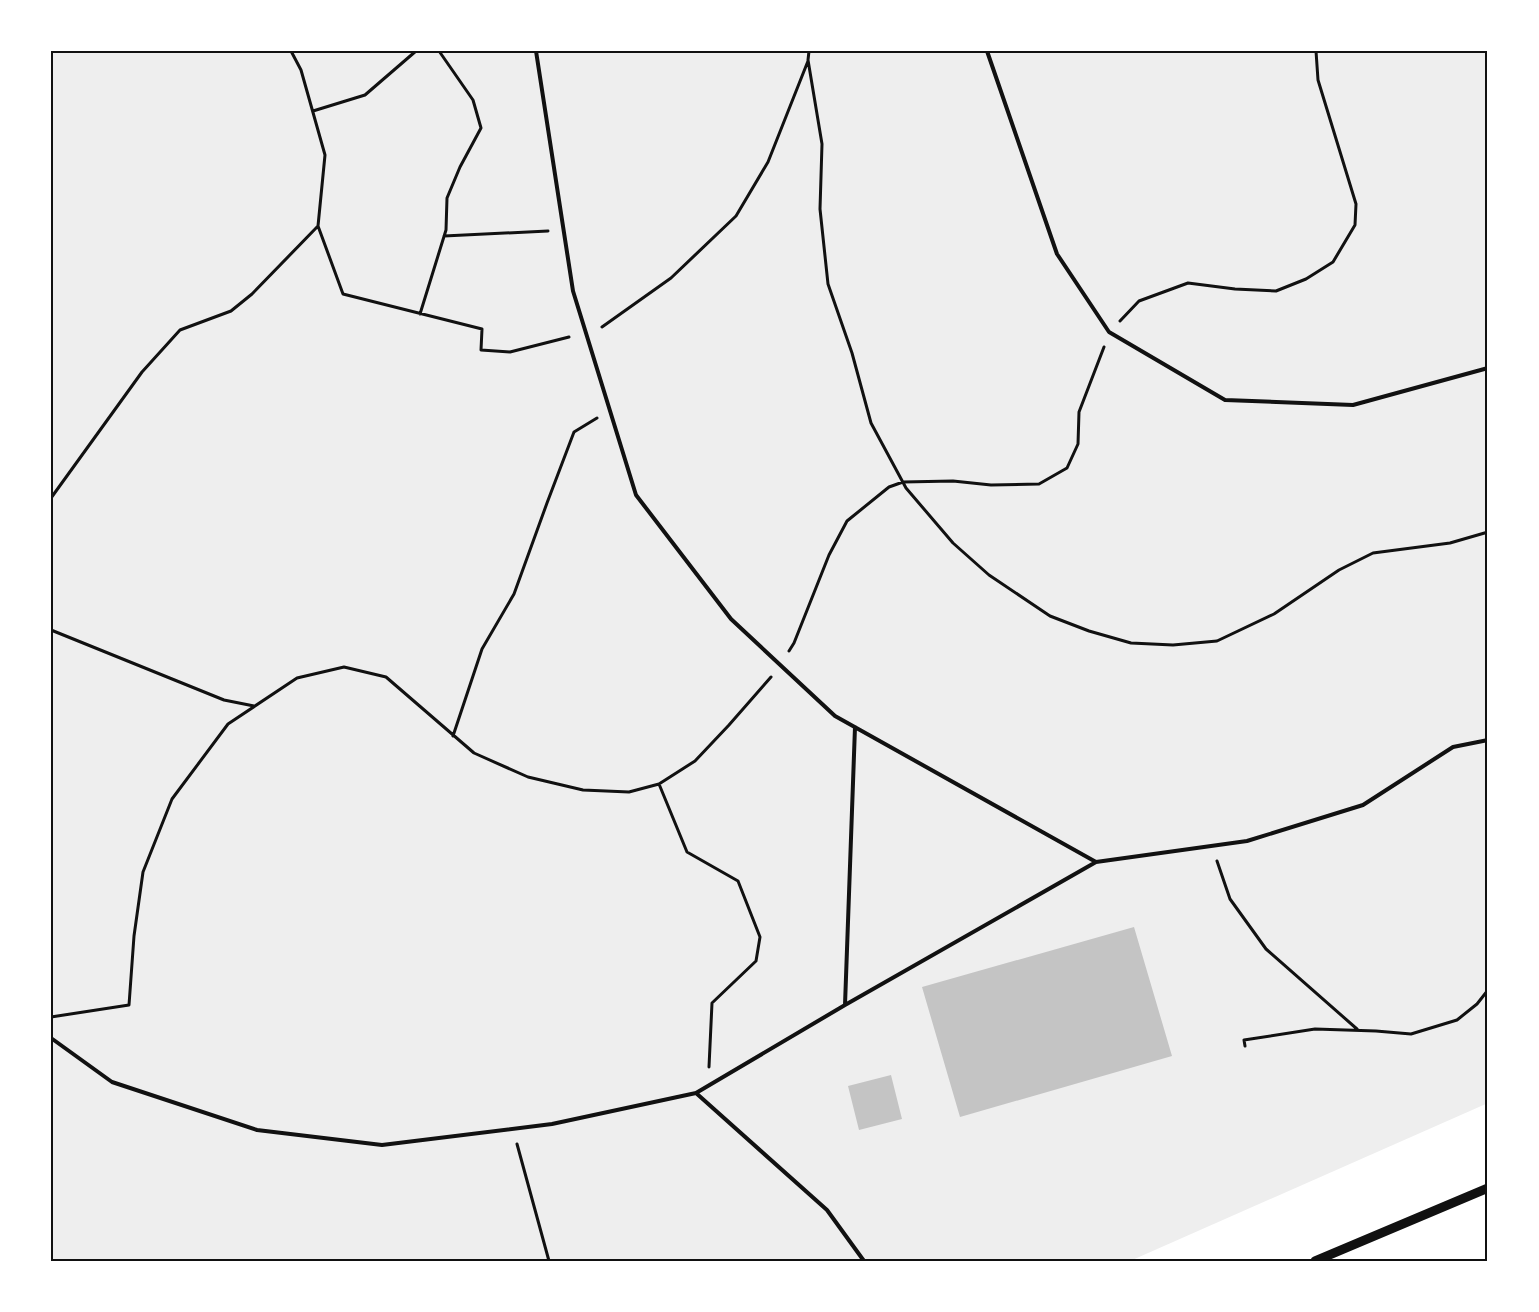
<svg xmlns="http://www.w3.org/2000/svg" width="1539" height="1312" font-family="'Source Sans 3',sans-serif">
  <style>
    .green { fill: #eee }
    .building { fill: #c4c4c4 }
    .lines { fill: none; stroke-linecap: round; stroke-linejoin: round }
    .path { stroke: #111; stroke-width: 3 }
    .service { stroke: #111; stroke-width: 4 }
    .tertiary { stroke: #111; stroke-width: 9 }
    .neatline { fill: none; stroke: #111; stroke-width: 2 }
  </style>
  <rect width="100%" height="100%" fill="#fff"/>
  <path class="green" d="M51,51H1488V1103L1130,1261H51Z"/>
  <path class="building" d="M1134,927L1172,1056L960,1117L922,987Z
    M891,1075L902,1119L859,1130L848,1086Z"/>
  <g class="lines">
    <path class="path" d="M291,51L301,70L325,155L318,226L343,294L482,329L481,350L510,352L569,337
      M809,51L808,60L822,144L820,209L828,284L852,353L871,423L906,488L953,543L989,575L1050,616L1089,631L1131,643L1173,645L1217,641L1274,614L1339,570L1373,553L1450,543L1488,532
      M313,111L365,95L416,51
      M444,236L548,231
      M420,314L446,230L447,198L460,167L481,128L473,100L439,51
      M1120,321L1139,301L1188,283L1235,289L1276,291L1306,279L1333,262L1355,225L1356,204L1318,80L1316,51
      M602,327L671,278L736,216L768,162L808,61
      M51,498L142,372L180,330L231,311L252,294L318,226
      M51,630L224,700L254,706
      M789,651L794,643L829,555L847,521L889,487L903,482L953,481L991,485L1039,484L1067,468L1078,444L1079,412L1104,347
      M453,736L482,649L514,594L547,503L574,432L597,418
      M659,784L687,852L738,881L760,937L756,961L712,1003L709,1067
      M1217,861L1230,899L1266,949L1357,1029
      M51,1017L129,1005L134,936L143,872L172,799L228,724L297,678L344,667L386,677L474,753L528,777L583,790L629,792L659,784L695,761L729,725L771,677
      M1245,1046L1244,1040L1315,1029L1376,1031L1411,1034L1457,1020L1477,1004L1488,990
      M517,1144L549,1261
      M51,1182V1188
      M51,1257L52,1261"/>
    <path class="service" d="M536,51L573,291L636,495L731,619L835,716L1096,862L845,1005L696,1093L827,1210L864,1261
      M987,51L1057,254L1109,332L1225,400L1353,405L1488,368
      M1096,862L1247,841L1363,805L1453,747L1488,740
      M845,1005L855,727
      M51,1038L112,1082L257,1130L382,1145L552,1124L696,1093"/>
    <path class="tertiary" d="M1315,1261L1488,1188"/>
  </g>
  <rect width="1539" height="1312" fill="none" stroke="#ffffff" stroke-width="105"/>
  <rect x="52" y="52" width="1434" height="1208" class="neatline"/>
</svg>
